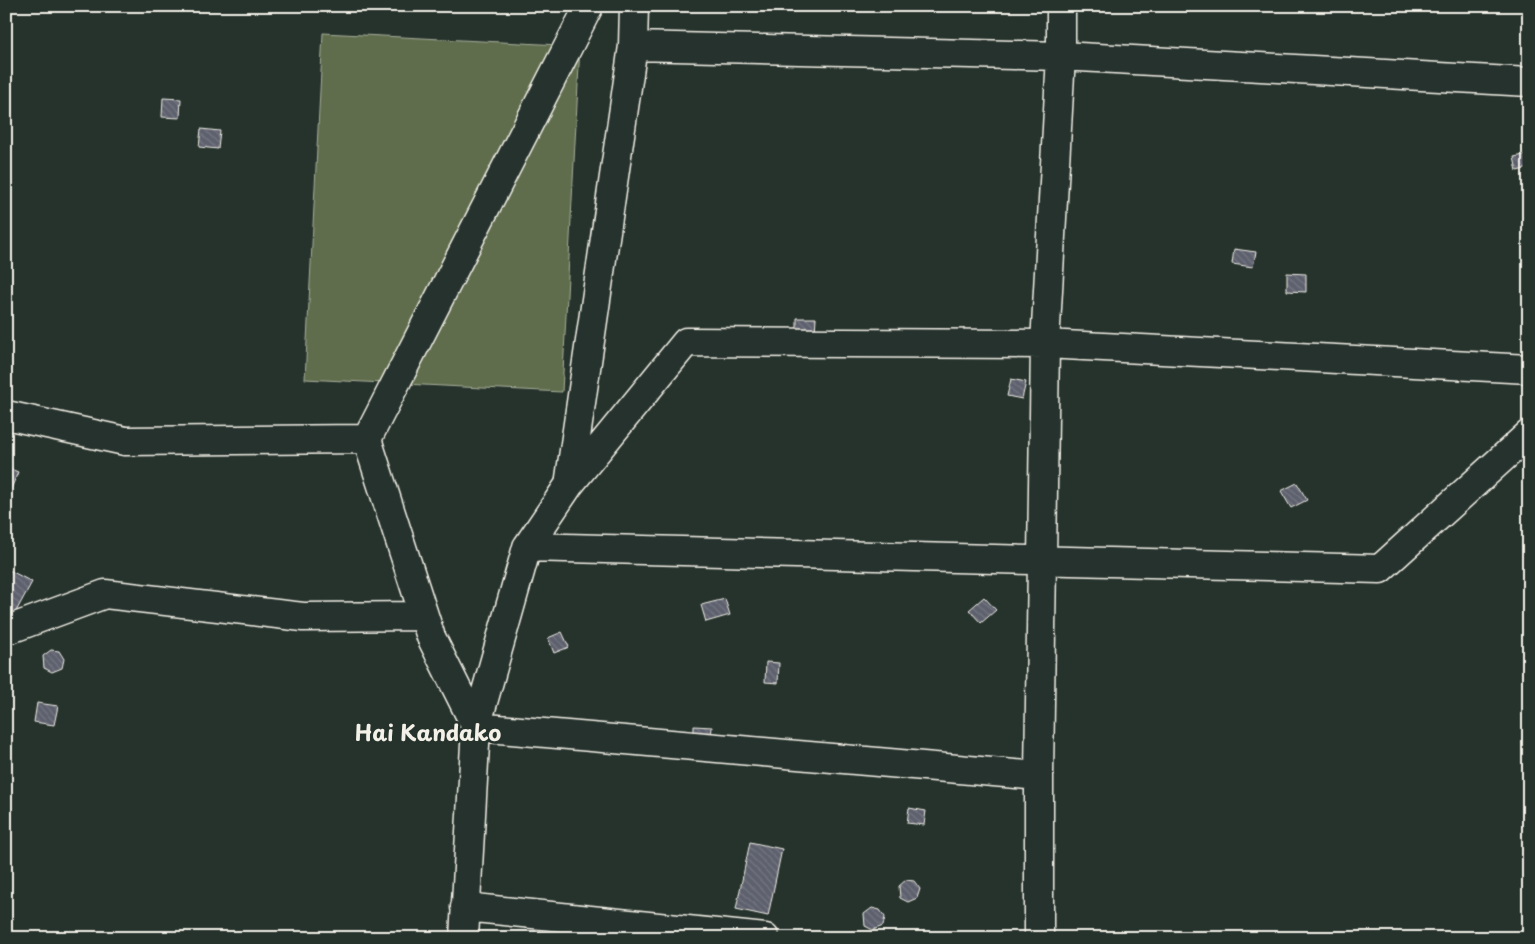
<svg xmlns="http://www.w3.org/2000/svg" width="1535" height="944" font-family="'Playpen Sans',sans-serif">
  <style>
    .pitch { fill: #5f6d4e; stroke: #aaaf9b }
    .building { fill: url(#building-back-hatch); stroke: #f4f1e8 }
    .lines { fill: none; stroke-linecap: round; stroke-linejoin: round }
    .minor-casing { stroke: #f4f1e8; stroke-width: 31 }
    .minor { stroke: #26332d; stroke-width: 28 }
    .labels { text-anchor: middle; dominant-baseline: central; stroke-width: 5; stroke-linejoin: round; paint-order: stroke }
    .district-label { font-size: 22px; font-weight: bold; fill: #f4f1e8; stroke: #26332d }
  </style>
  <defs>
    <pattern id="building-back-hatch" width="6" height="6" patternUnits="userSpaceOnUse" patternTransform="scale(1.25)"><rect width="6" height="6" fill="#5d606d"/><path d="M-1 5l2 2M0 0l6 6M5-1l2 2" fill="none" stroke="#757782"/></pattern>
  </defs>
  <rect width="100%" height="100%" fill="#26332d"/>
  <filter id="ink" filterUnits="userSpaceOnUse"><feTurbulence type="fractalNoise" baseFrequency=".02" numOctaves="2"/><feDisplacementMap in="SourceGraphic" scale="10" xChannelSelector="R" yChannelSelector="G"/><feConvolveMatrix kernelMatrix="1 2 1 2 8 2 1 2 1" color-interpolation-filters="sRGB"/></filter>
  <g filter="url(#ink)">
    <path class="pitch" d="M323,33L580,46L562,392L305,379Z"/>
    <path class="building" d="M163,98L181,99L180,118L162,117Z
      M201,129L220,131L218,149L199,147Z
      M1529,154V168L1517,171L1514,157Z
      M1234,249L1256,252L1253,267L1232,264Z
      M1287,273L1306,274V292L1287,291Z
      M797,318H816L815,333L797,332Z
      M1011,379L1026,382L1022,399L1007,396Z
      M6,467L18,472L8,496L6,495Z
      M1297,483L1307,500L1291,508L1281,491Z
      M7,569L32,582L14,615L6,611Z
      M984,597L996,610L981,623L969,610Z
      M725,599L730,615L706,622L701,605Z
      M562,632L569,647L554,653L548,638Z
      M51,650L59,651L64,659L62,668L52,672L44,668L43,656Z
      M766,662L779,663L778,683L765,682Z
      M37,703L58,706L54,725L34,722Z
      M694,726L712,727L711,738L694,737Z
      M909,808L926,811L924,825L907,823Z
      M750,842L782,849L768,916L736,909Z
      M906,880L914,881L920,889L917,898L908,902L900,898L899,886Z
      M872,908L880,910L885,917L883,926L873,930L865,926L864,914Z"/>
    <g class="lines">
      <defs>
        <path id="minor" d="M633,46L1061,56L1529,82
          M6,415L125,441L367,439L589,6
          M367,439L431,637L476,727L1039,776L1045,344L1061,56V6
          M569,485L686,342L1045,344L1529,369
          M527,547L1380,569L1529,434
          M6,628H13L105,594L303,617L424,616
          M1039,776V938
          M465,907L765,938
          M464,938L476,727L527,547L569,485L633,46L634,6"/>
      </defs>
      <use href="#minor" class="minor-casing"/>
      <use href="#minor" class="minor"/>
    </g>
  </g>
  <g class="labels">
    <g class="district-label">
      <text x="428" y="731">Hai Kandako</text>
    </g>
  </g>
  <rect width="1535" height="944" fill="none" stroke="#26332d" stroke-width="25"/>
  <rect x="12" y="12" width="1510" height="919" fill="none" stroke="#f4f1e8" stroke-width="2" filter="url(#ink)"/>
</svg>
